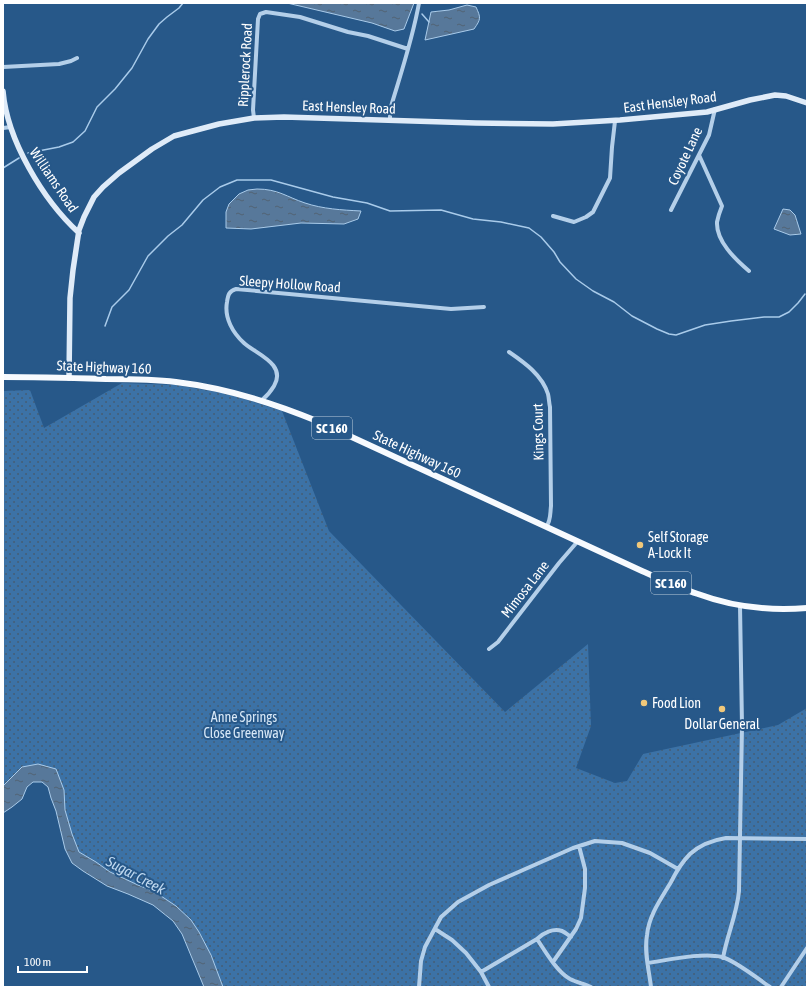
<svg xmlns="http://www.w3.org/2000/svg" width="810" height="990" font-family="'Asap Condensed',sans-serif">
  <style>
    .park { fill: url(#park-dots) }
    .water { fill: url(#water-ripples); stroke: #a9cbea }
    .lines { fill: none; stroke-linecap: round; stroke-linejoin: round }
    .stream { stroke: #a9cbea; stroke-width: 1.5 }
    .street { stroke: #b4cfe9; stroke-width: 4 }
    .secondary { stroke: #dfebf8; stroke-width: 5.5 }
    .primary { stroke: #f7fafe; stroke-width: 6 }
    .poi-dot { fill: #f1c87a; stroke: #275889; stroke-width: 1.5 }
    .labels { text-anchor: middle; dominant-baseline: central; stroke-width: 4; stroke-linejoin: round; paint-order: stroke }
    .shield { fill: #275889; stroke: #becddc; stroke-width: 1 }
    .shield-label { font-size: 13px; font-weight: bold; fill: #fff }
    .street-label { font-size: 14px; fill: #fff; stroke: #275889 }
    .poi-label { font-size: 14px; fill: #fff; stroke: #275889; text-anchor: start }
    .park-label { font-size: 14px; fill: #d8e8f7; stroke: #275889 }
    .water-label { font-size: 15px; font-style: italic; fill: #c0d9f0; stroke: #275889 }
  </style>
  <defs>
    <pattern id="park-dots" width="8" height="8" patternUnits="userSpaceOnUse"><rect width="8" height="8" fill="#3c72a6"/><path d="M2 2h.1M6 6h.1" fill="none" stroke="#455d74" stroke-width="1.8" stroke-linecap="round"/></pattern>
    <pattern id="water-ripples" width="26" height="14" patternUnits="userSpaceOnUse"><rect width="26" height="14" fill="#57789a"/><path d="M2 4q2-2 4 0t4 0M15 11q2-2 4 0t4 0" fill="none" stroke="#526273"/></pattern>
  </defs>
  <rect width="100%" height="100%" fill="#275889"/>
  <path class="park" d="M122,383L176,385L228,394L282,411L329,531L505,712L588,644L591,726L576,768L615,783L627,781L643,754L778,725L807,708V987H214L178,917L78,859L61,798L36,773L3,804V391L30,390L44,428Z"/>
  <path class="water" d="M287,3H414L404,29L395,31L372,23Z
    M467,5L476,7C481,18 481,19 474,29L425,40L431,12L449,10Z
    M257,189C278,189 287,197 305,203C323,209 342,210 361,211L358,219L344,224L301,223L251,229L226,228V212L229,204L239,194L248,190Z
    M783,209L790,210L795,215L801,234L790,235L774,229Z
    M38,764L56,769L64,790L65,810L72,834L79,852L96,862L110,872L138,885L155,892L176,906L191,920L199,932L211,955L223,987H204L182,934L173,921L153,905L128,894L107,886L83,871L72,863L65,849L56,811L51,798L48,787L42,782H33L27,787L22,799L12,807L3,813V786L22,767Z"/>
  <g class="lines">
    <path class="stream" d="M422,14L429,22
      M28,153L59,147L73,142L85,131L97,107L115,89L132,68L148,39L159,24L167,17L179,8L183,3
      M3,168L19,158
      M105,326L112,307L129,290L148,256L168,236L182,225L203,200L220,187L237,180H271L333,197L367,203L390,211L441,210L473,219L501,222L529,228L541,237L554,252L560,262L576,279L593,291L614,302L632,316L657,329L669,334L676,335L705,325L731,321L764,317H779L789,312L798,303L805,294"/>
    <path class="street" d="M3,67L59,64L71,61L77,58
      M254,118L253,110L258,19L260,14L266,12L300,17L348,32L368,36L408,49
      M390,120V111L392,103C402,70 413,37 419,3
      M3,128L11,127
      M699,155L722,206C720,211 718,217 717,222C716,241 735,259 749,271
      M671,210L709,135L715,109
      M553,216L574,222L586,217L593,212L610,178L612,147L615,121
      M509,352C525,363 542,375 548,394C549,398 549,403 550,407L551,506C550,514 551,521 546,527
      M262,400C267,396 271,391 274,386C287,364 256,354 244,343C233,333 224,318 227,302C228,295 229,291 236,289L451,309L484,307
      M489,649L498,642L559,563L578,541
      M435,929L452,940L466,953L481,972L537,939C545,951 557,972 570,979C576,982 584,984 591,987
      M537,939C543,933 553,928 562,931C565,932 568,935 571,937
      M723,958C727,935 737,914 739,891L742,726L740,606
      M553,962L576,929L581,918L585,888V869L579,846
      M648,963C668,960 703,952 722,957C736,961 758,979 770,987
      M481,972L489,987
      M419,987L421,961L425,947L441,917L458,902L489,885L573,848L595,841L622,843L650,853L678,869
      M651,987C649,970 644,952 647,935C649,915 661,899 671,882C676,872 682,862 690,854C700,845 713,840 726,838L807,839
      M781,987L807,948"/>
    <path class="secondary" d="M3,91C7,140 43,200 79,233
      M69,378L70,298L73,270L79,230L84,217L94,197L103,187L119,173L152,149L174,136L219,124L254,118L284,117L476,123L553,124L620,120L707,112L750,100L775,95L786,96L807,103"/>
    <path class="primary" d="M3,377C37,377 72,378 106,379C130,379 153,379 176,382C226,388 271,402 317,421L642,571C660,579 679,588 698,594C733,607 770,611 807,608"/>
  </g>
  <g class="poi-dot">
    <circle cx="640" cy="545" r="4"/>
    <circle cx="644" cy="703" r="4"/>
    <circle cx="722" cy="709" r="4"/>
  </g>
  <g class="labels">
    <g class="shield">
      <rect x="312" y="417" width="40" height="22" rx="3"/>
      <rect x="651" y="572" width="40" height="22" rx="3"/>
    </g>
    <g class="shield-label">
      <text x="332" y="428">SC 160</text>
      <text x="671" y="583">SC 160</text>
    </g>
    <g class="street-label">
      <text transform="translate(245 65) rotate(-87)">Ripplerock Road</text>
      <text transform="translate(670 102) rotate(-7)">East Hensley Road</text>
      <text transform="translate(349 107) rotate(2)">East Hensley Road</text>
      <text transform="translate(685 156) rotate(-65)">Coyote Lane</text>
      <text transform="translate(54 180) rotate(56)">Williams Road</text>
      <text transform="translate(290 284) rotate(4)">Sleepy Hollow Road</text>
      <text transform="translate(104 367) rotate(2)">State Highway 160</text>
      <text transform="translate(538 432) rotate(-91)">Kings Court</text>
      <text transform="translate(417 454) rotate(25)">State Highway 160</text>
      <text transform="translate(525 589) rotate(-52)">Mimosa Lane</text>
    </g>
    <g class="poi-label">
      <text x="648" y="537">Self Storage<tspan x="648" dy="16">A-Lock It</tspan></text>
      <text x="652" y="703">Food Lion</text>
      <text x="722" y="724" text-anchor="middle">Dollar General</text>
    </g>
    <g class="park-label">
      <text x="244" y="717">Anne Springs<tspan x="244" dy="16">Close Greenway</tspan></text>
    </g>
    <g class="water-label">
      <text transform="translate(136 875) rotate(28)">Sugar Creek</text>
    </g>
  </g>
  <rect width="810" height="990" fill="none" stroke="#ffffff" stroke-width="8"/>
  <path d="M18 966v6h69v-6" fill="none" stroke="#ffffff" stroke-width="2"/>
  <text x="24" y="966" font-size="12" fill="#ffffff" stroke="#275889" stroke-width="3" paint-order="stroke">100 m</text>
</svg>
